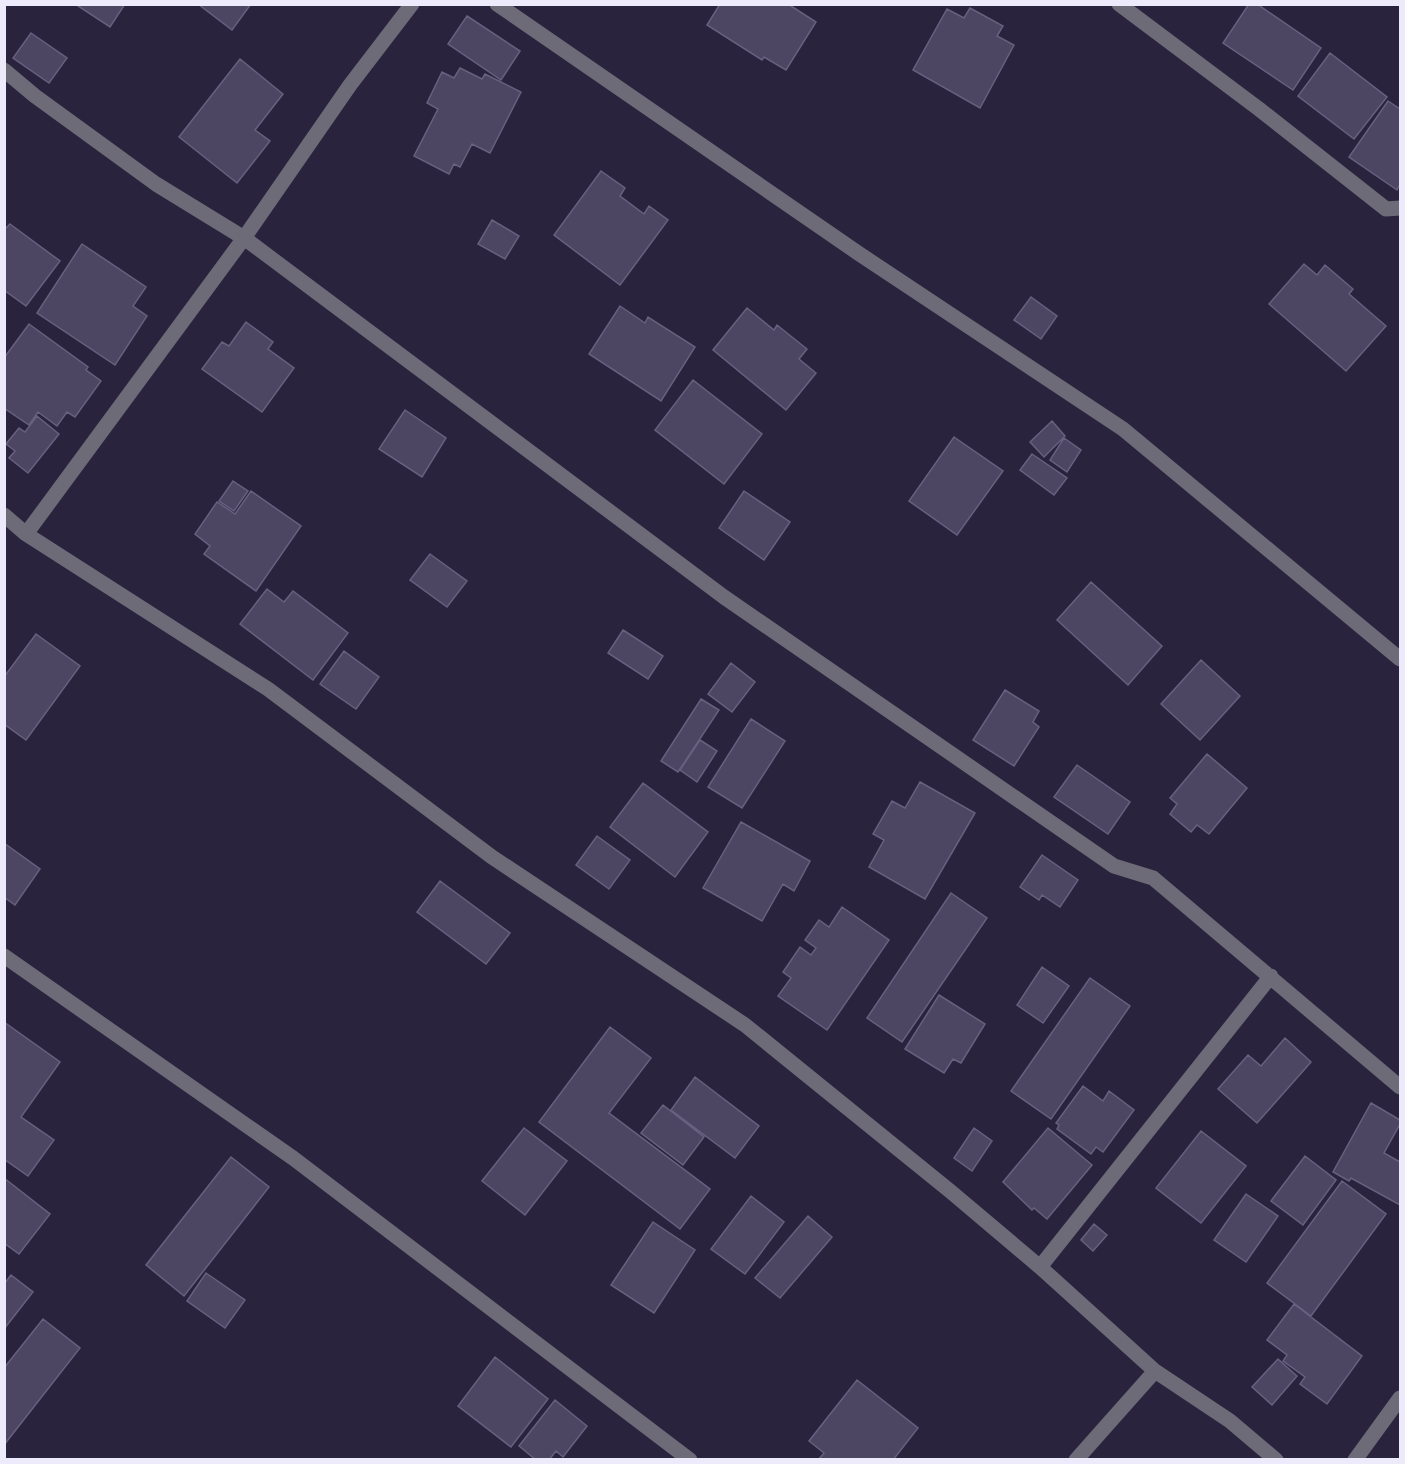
<svg xmlns="http://www.w3.org/2000/svg" width="1405" height="1464" font-family="Arial,sans-serif">
  <style>
    .building { fill: #4c4662; stroke: #67617f; stroke-width: 1.5 }
    .lines { fill: none; stroke-linecap: round; stroke-linejoin: round }
    .minor { stroke: #6d6b78; stroke-width: 15 }
  </style>
  <rect width="100%" height="100%" fill="#29233d"/>
  <path class="building" d="M75,4H125L110,27Z
    M198,4H251L232,30Z
    M720,4H788L816,22L786,70L764,57L762,60L707,25Z
    M1249,4H1257L1321,48L1293,90L1223,43Z
    M970,8L1003,26L997,36L1014,45L980,108L913,70L947,9L964,18Z
    M467,16L520,51L501,80L448,44Z
    M31,33L67,58L49,83L13,58Z
    M1330,53L1387,97L1354,139L1298,96Z
    M240,59L283,94L255,130L270,141L237,183L179,137Z
    M460,68L482,79L485,74L521,92L490,153L472,144L460,167L454,164L449,174L414,156L438,109L427,103L442,72L454,78Z
    M1388,101L1400,109V184L1397,190L1349,157Z
    M601,171L625,188L620,196L644,214L649,206L668,220L620,285L554,235Z
    M492,220L519,236L505,259L478,244Z
    M10,224L60,261L26,306L4,290V230Z
    M82,244L146,287L133,306L147,316L115,365L37,313Z
    M1304,264L1317,275L1325,265L1353,289L1349,294L1386,326L1346,371L1269,304Z
    M1031,297L1057,316L1041,339L1014,320Z
    M620,306L645,323L648,317L695,347L661,401L589,354Z
    M747,308L774,330L777,325L807,349L799,359L816,373L786,410L713,350Z
    M246,322L273,342L268,349L294,368L262,412L202,369L222,342L229,346Z
    M29,324L88,367L86,370L101,381L75,417L67,412L57,426L38,412L29,425L4,408V358Z
    M693,380L762,434L724,484L655,430Z
    M405,410L446,438L422,477L379,449Z
    M37,416L59,434L28,473L9,458L15,451L6,444L19,428L25,432Z
    M1052,421L1065,436L1044,457L1030,442Z
    M954,437L1003,471L957,535L909,501Z
    M1064,438L1081,450L1067,472L1050,460Z
    M1032,454L1067,478L1054,495L1020,470Z
    M233,481L248,491L234,511L219,501Z
    M251,491L301,526L256,591L204,554L210,546L195,534L217,502L235,514Z
    M744,491L790,522L764,560L719,528Z
    M430,554L467,581L447,607L410,580Z
    M1091,582L1162,646L1128,685L1057,620Z
    M267,589L284,602L293,591L348,633L313,680L240,624Z
    M623,630L663,656L648,679L608,653Z
    M36,634L80,666L26,740L4,724V677Z
    M344,651L379,677L356,709L320,684Z
    M1201,660L1240,696L1200,740L1161,704Z
    M731,663L755,682L732,712L708,694Z
    M1005,690L1039,711L1033,722L1039,727L1014,766L973,740Z
    M701,699L719,710L678,772L661,761Z
    M751,719L785,741L742,808L708,787Z
    M700,740L717,751L697,782L680,770Z
    M1207,754L1247,788L1209,834L1197,825L1191,832L1170,814L1177,804L1170,798Z
    M1077,765L1130,802L1108,834L1054,797Z
    M920,782L975,813L925,899L869,867L884,840L873,834L892,801L905,808Z
    M643,783L708,832L675,877L610,827Z
    M741,822L810,861L794,891L783,884L762,921L703,888Z
    M597,836L630,860L609,889L576,865Z
    M4,843L40,869L15,905L4,897Z
    M1042,855L1078,880L1060,907L1042,895L1039,900L1020,887Z
    M440,881L510,933L486,964L417,912Z
    M951,893L987,918L902,1042L867,1018Z
    M842,907L889,940L827,1030L778,996L791,978L783,972L800,947L811,955L816,948L805,940L819,920L829,927Z
    M1042,967L1069,986L1043,1023L1017,1005Z
    M1090,978L1130,1006L1051,1119L1011,1091Z
    M939,995L985,1024L961,1063L953,1059L944,1073L905,1049Z
    M4,1022L60,1062L21,1117L54,1140L28,1176L4,1159Z
    M610,1027L651,1058L609,1113L710,1189L680,1229L539,1122Z
    M1285,1038L1311,1062L1257,1123L1218,1089L1248,1055L1261,1066Z
    M695,1077L759,1126L735,1158L671,1110Z
    M1083,1086L1103,1101L1109,1091L1134,1110L1103,1152L1096,1147L1091,1154L1057,1129L1059,1125L1056,1123Z
    M1371,1103L1400,1120V1124L1384,1153L1400,1162V1205L1351,1178L1349,1181L1333,1172Z
    M663,1105L704,1137L683,1165L641,1133Z
    M524,1128L567,1161L525,1215L482,1181Z
    M974,1128L992,1141L972,1171L954,1158Z
    M1048,1128L1092,1165L1047,1219L1034,1208L1032,1210L1003,1182Z
    M1201,1131L1246,1166L1201,1223L1156,1188Z
    M1305,1156L1336,1180L1303,1225L1271,1201Z
    M231,1157L269,1187L184,1296L146,1265Z
    M4,1178L50,1214L19,1254L4,1243Z
    M1342,1181L1386,1214L1311,1316L1267,1283Z
    M1246,1194L1278,1216L1246,1262L1214,1240Z
    M751,1196L784,1222L745,1274L711,1249Z
    M808,1216L832,1237L780,1298L755,1278Z
    M653,1222L695,1250L654,1313L611,1285Z
    M1094,1224L1107,1235L1093,1251L1081,1240Z
    M206,1273L245,1300L225,1328L187,1301Z
    M11,1275L33,1292L4,1329V1284Z
    M1294,1304L1362,1356L1327,1404L1300,1384L1305,1377L1283,1361L1287,1355L1267,1340Z
    M43,1319L80,1348L4,1445V1368Z
    M495,1357L548,1399L511,1447L458,1406Z
    M1278,1359L1297,1376L1272,1405L1252,1387Z
    M857,1380L918,1428L893,1460H818L824,1453L809,1441Z
    M555,1400L587,1426L563,1457L556,1451L549,1460H536L519,1446Z"/>
  <g class="lines">
    <path class="minor" d="M497,4L858,253L1123,429L1400,659
      M1119,4L1259,109L1386,209L1400,208
      M4,70L35,96L156,184L244,238L724,597L1114,866L1153,878L1400,1087
      M4,515L26,534L268,689L492,857L745,1025L950,1191L1040,1267L1155,1371L1230,1421L1276,1460
      M26,534L244,238L350,85L412,4
      M4,956L293,1158L690,1460
      M1040,1267L1271,976
      M1076,1460L1155,1371
      M1355,1460L1400,1398"/>
  </g>
  <rect width="1405" height="1464" fill="none" stroke="#edeafc" stroke-width="12"/>
</svg>
